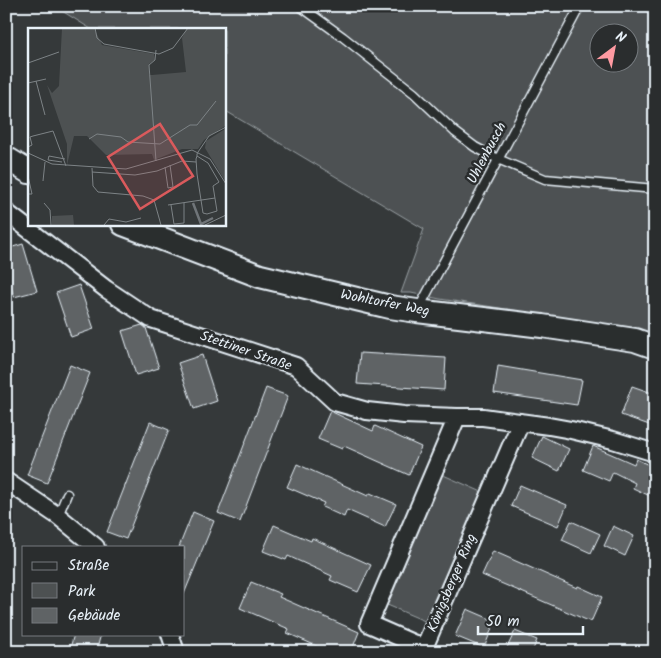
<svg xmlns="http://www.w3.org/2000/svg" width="661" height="658" font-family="Kalam,sans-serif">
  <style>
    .green { fill: #4d5152; stroke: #9aa1a5; fill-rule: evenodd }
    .building { fill: #5f6365; stroke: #e8f1f8 }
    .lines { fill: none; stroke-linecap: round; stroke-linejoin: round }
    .service-casing { stroke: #e8f1f8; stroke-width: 11 }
    .minor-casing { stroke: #e8f1f8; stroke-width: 20 }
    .secondary-casing { stroke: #e8f1f8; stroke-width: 26 }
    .service { stroke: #2a2d2e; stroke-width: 8 }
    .minor { stroke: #2a2d2e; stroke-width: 16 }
    .secondary { stroke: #2a2d2e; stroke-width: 22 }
    .labels { text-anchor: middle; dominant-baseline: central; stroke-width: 5; stroke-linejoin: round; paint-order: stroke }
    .street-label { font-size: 14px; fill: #e8f1f8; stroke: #2a2d2e }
    .inset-river { fill: none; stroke: #707579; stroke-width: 2.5 }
    .inset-road { fill: none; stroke: #7d8386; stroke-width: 1 }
    .view { fill: #da5a5c; fill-opacity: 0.15; stroke: #da5a5c; stroke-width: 2.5 }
    .inset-edge { fill: none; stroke: #e8f1f8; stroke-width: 2.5 }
  </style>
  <rect width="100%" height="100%" fill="#35393a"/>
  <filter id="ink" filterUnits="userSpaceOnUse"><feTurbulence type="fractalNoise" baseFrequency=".02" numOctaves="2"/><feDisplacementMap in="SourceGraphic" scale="10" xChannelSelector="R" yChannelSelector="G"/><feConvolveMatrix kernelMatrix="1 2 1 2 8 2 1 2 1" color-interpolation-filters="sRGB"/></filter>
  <g filter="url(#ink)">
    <path class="green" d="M54,6H655V335L626,327L440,299L411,293H401L424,229L224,110V29H91ZM598,32H628V62H598Z
      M441,474L482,492L427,622L385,604Z"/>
    <path class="building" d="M23,244L37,291L14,297L6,270V249Z
      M79,285L94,329L71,337L56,293Z
      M142,325L146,328L159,368L136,375L122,331Z
      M360,353L446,358L444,390L357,384Z
      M202,355L217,401L194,409L178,363Z
      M70,365L90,373L47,483L27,475Z
      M498,366L582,380L577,405L494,393Z
      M632,386L655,394V427L621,415Z
      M266,388L288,396L240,522L218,513Z
      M330,411L373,431L375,426L421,447L409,475L344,446L342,449L318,439Z
      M150,422L169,430L126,539L107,532Z
      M542,436L569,449L559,471L532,458Z
      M593,446L634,464L636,459L655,468V487L650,496L633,488L635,483L613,472L609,481L583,470Z
      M297,464L368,496L370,493L396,504L385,527L347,510L344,517L322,507L324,503L287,487Z
      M520,485L567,505L558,526L511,506Z
      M193,512L214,521L184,594V547H179Z
      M571,521L600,534L591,553L562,540Z
      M274,525L311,541L312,538L371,565L358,592L330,580L332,576L288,556L286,560L263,551Z
      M613,526L634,536L625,556L604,546Z
      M493,551L577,588L578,586L602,597L591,622L482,575Z
      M251,582L281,594L279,597L359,632L351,652H330L287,633L289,629L240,608Z
      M467,609L495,621L484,648L455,636Z
      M515,631L537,640L532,652H505Z
      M74,634H101L96,652H69Z"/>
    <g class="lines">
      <defs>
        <path id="service" d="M300,6L343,37L377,64L414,93L455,132L475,147L498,159L545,179L655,189
          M418,310L580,6
          M58,516L67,494"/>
        <path id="minor" d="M6,212L106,289L151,319L296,366L335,402L367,411L404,415L457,417H483L549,426L571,430L613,440L655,453
          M457,417L369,624L424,648L521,422
          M6,481L58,516L96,547
          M170,634L176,652"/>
        <path id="secondary" d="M6,158L29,172
          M123,224L260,276L390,307L417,311L542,326L635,340L655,347"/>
      </defs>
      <use href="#service" class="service-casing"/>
      <use href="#minor" class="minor-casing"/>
      <use href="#secondary" class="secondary-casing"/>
      <use href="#service" class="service"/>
      <use href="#minor" class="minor"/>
      <use href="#secondary" class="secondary"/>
    </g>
  </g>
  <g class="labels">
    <g class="street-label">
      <text transform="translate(487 153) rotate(-62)">Uhlenbusch</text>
      <text transform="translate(385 303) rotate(11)">Wohltorfer Weg</text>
      <text transform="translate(246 351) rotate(19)">Stettiner Straße</text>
      <text transform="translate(452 583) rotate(-67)">Königsberger Ring</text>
    </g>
  </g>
  <g transform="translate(28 28)">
    <rect width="198" height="198" fill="#35393a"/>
    <path d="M34,0H66L74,17L126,26L127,32L121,36V47H124L158,44L154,10L159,0H197V98L176,112L170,121H154L126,132L124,126L78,127L59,108H46L39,137V116L19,57L24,65L31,58ZM197,101V153L177,120L178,113ZM45,187L46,197H24V188Z" fill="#4d5152"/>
    <path class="inset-river" d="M165,175L173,196L185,190"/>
    <path class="inset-road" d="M67,0L69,10L76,16L131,26L145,20L160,0M128,22L127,32L121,37L128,133M0,35L31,24M8,53L17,87M0,55L18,51M61,111L69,106L93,109L100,114L132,116L162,97H169L188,73M0,119L4,117L2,109L5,108L25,103L38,138M170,124L181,108L198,99M0,125L24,136L98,141L164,122L182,131L198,156M169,128L180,135L191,154L185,158L189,183L179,186L175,185L169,146L168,131L169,128V126L170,124M34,134L20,132L21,128L37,131M137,139L140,160L145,159L142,137M64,140L65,158L70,164L115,168L126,172L133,197M64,144L107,147L129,143L154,133L168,134M0,148L4,166H0M15,153L17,134M16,175L22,182L23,197M140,177L187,170M143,177L146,196L156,195V175M76,197L81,191L98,194L113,190M177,197L198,187"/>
    <path class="view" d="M132,96L165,148L112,181L80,129Z"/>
    <rect width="198" height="198" class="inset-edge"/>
  </g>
  <rect width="661" height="658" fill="none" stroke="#2a2d2e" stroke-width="25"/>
  <rect x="12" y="12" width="636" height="633" fill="none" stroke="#e8f1f8" stroke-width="2" filter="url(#ink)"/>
  <rect x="22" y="546" width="162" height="90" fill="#2a2d2e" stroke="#767b7f"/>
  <rect x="32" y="562" width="25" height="8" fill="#2a2d2e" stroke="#767b7f"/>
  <text x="68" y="570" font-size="15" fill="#e8f1f8">Straße</text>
  <rect x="32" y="583" width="25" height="15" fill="#4d5152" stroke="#767b7f"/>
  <text x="68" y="596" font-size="15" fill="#e8f1f8">Park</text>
  <rect x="32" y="608" width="25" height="15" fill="#5f6365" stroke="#767b7f"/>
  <text x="68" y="620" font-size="15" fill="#e8f1f8">Gebäude</text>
  <g transform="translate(614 48) rotate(32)"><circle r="24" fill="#2a2d2e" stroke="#767b7f"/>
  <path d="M0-4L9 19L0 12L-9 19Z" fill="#ff9aa2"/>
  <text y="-8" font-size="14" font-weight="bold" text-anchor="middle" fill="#e8f1f8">N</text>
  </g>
  <path d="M478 626v8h105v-8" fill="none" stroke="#e8f1f8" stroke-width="2.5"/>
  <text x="486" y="626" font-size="15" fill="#e8f1f8" stroke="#2a2d2e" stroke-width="4" paint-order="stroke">50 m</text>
</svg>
